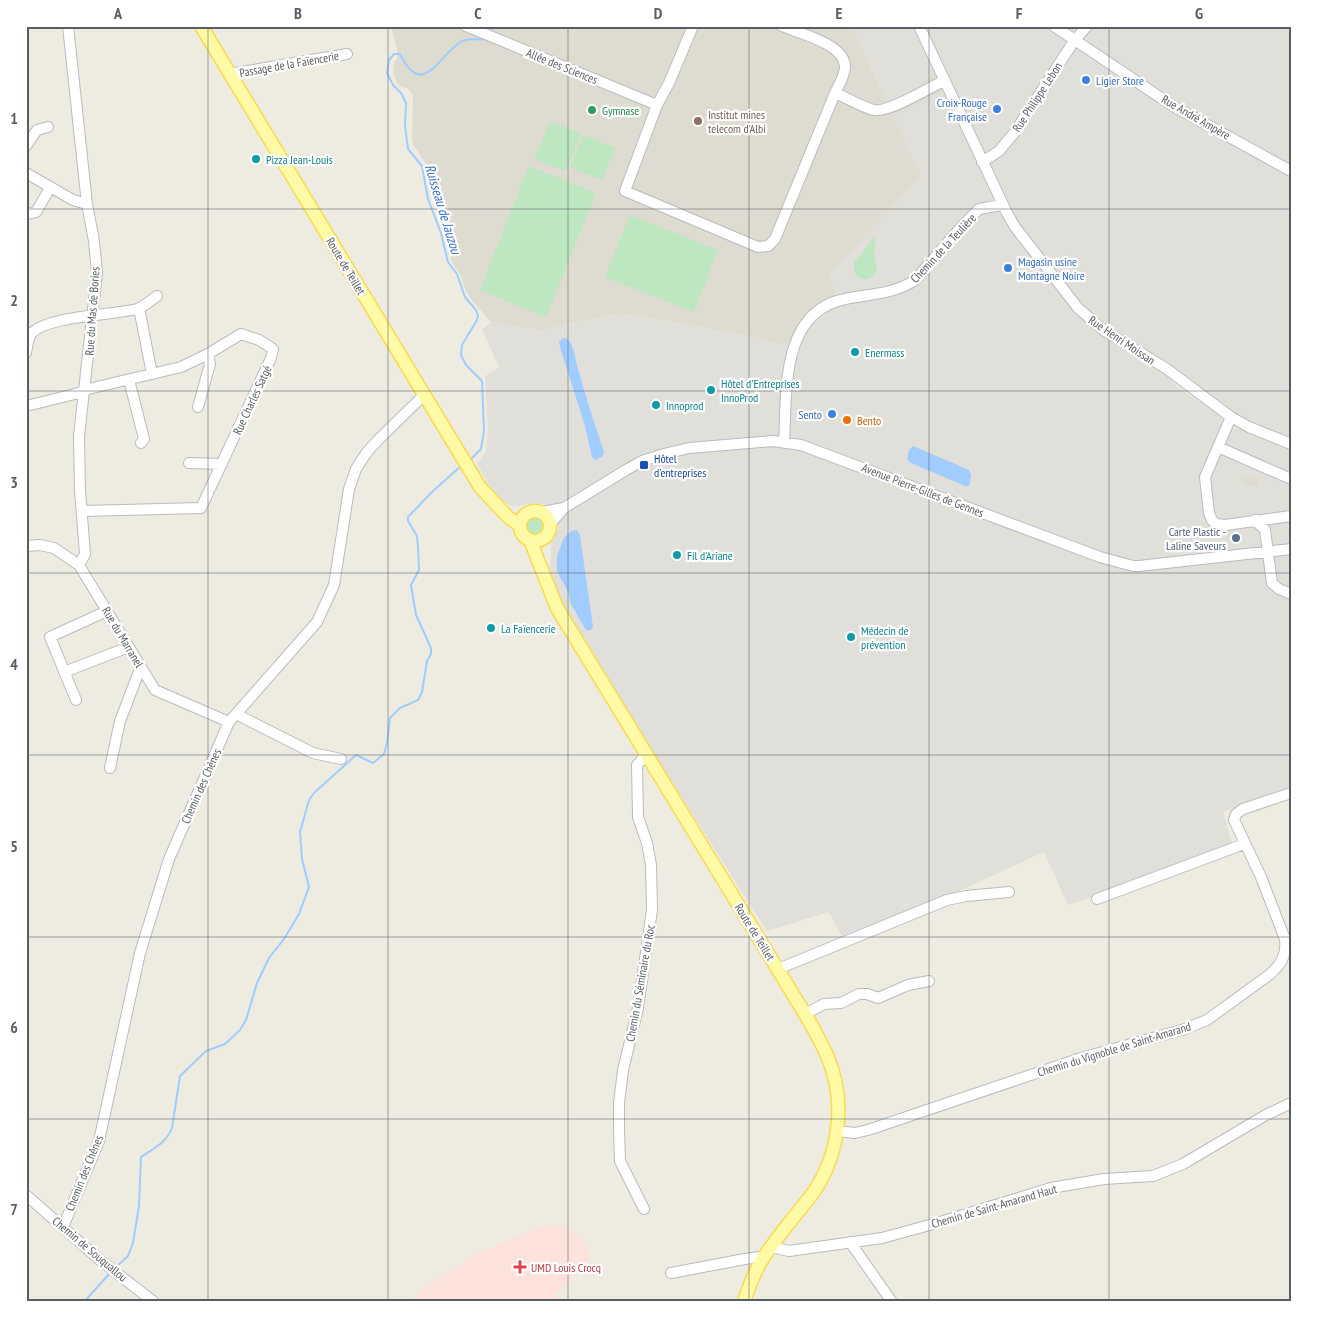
<svg xmlns="http://www.w3.org/2000/svg" width="1317" height="1328" font-family="'PT Sans Narrow',sans-serif">
  <style>
    .industrial { fill: #e1dfd9 }
    .education { fill: #dedbd0 }
    .medical { fill: #fce2db }
    .green { fill: #bce7c0 }
    .water { fill: #a0ccff }
    .lines { fill: none; stroke-linecap: round; stroke-linejoin: round }
    .stream { stroke: #a0ccff; stroke-width: 2 }
    .minor-casing { stroke: #b9bbc1; stroke-width: 12 }
    .major-casing { stroke: #f9db4f; stroke-width: 15 }
    .minor { stroke: #fff; stroke-width: 10 }
    .major { stroke: #fffaa5; stroke-width: 12 }
    .grid { fill: none; stroke: #5a5d63; stroke-width: 1; stroke-opacity: 0.55 }
    .shop-dot { fill: #3f7fe0; stroke: #fff; stroke-width: 2 }
    .leisure-dot { fill: #2e9e5b; stroke: #fff; stroke-width: 2 }
    .education-dot { fill: #8d6e63; stroke: #fff; stroke-width: 2 }
    .culture-dot { fill: #0f9aa8; stroke: #fff; stroke-width: 2 }
    .food-dot { fill: #e8710a; stroke: #fff; stroke-width: 2 }
    .transit-dot { fill: #1a4fb4; stroke: #fff; stroke-width: 2 }
    .service-dot { fill: #5c6f8a; stroke: #fff; stroke-width: 2 }
    .health-dot { fill: #e0444e; stroke: #fff; stroke-width: 2 }
    .labels { text-anchor: middle; dominant-baseline: central; stroke-width: 4.5; stroke-linejoin: round; paint-order: stroke }
    .street-label { font-size: 12px; fill: #5a5d63; stroke: #fff }
    .shop-label { font-size: 12px; fill: #366cbe; stroke: #fff; text-anchor: start }
    .leisure-label { font-size: 12px; fill: #27864d; stroke: #fff; text-anchor: start }
    .education-label { font-size: 12px; fill: #785e54; stroke: #fff; text-anchor: start }
    .culture-label { font-size: 12px; fill: #0d838f; stroke: #fff; text-anchor: start }
    .food-label { font-size: 12px; fill: #c56008; stroke: #fff; text-anchor: start }
    .transit-label { font-size: 12px; fill: #164399; stroke: #fff; text-anchor: start }
    .service-label { font-size: 12px; fill: #4e5e75; stroke: #fff; text-anchor: end }
    .health-label { font-size: 12px; fill: #be3a42; stroke: #fff; text-anchor: start }
    .water-label { font-size: 14px; font-style: italic; fill: #3c72c9; stroke: #fff }
    .neatline { fill: none; stroke: #5a5d63; stroke-width: 2 }
    .grid-label { font-size: 16px; text-anchor: middle; font-weight: bold; fill: #5a5d63 }
  </style>
  <rect width="100%" height="100%" fill="#eeece1"/>
  <path class="industrial" d="M852,26H1291V441L1246,423L1089,323L1103,336L1168,375L1176,386L1221,416L1223,422L1235,429L1239,427L1291,450V786L1223,812L1232,844L1168,872L1068,905L1044,852L957,892L842,936L829,912L767,931L632,720L579,634L550,580L551,542L559,528L544,504L532,503L520,506L510,505L500,499L493,491L477,464L486,452L488,428L485,376L499,367L482,330L491,322L543,331L559,322L562,325L623,313L751,336L797,350L804,335L815,322L829,311L843,305L881,297L836,298L830,273L920,176Z"/>
  <path class="education" d="M391,26H852L886,101L898,99L928,79L933,73L934,67L945,90L893,116L921,176L830,273L836,298L805,320L796,330L787,347L751,336L623,313L562,325L559,323L555,326L543,331L491,322L471,299L466,291L460,274L451,260L445,230L434,205L433,191L427,166L412,142L413,95L407,88L399,86L395,79L393,70L394,62L397,59V49Z
    M1243,476L1259,478L1257,487L1242,484Z"/>
  <path class="medical" d="M559,1224L574,1231L590,1252L588,1261L580,1272L555,1294L560,1302H410L423,1288L476,1254L542,1226Z"/>
  <path class="green" d="M550,121L581,134L566,171L535,159Z
    M583,135L615,148L602,180L570,167Z
    M529,166L596,193L546,317L480,290Z
    M630,215L718,250L694,312L605,277Z
    M874,237H876L874,252L877,269C872,281 862,283 854,272V263Z
    M526 525a9 9 0 1 1 18 0a9 9 0 1 1-18 0Z"/>
  <path class="water" d="M563,338L568,339C575,348 575,361 579,372C586,399 595,425 604,452L603,456L596,460L592,457L585,426L560,347L559,342Z
    M913,446L969,470L971,476L969,486H965L911,463L907,459L909,450Z
    M577,530L580,536L593,627L591,630H586L571,604L568,592L557,571V556L564,538L571,531Z"/>
  <g class="lines">
    <path class="stream" d="M489,33L494,26
      M471,459L481,449L484,431L482,381L466,365L461,355L462,345L477,320L478,315L476,310L465,297L457,274L448,262L441,233L428,199L422,166L408,149L405,126L406,103L401,93L393,85L387,73L389,60L394,54H400C423,101 439,54 462,41C470,37 477,41 485,39
      M115,1268L128,1256L133,1243L139,1206L141,1157C154,1148 166,1143 172,1128L180,1076L206,1051L225,1044L240,1030L246,1020L257,983L269,958L284,939L299,914L309,887L302,859L300,832L309,800L314,793L356,755L373,763L384,754L387,743L390,718L400,708L418,700L422,692L427,661L431,654V648L416,615L411,585L419,570L418,547L417,536L408,521V517L433,491L461,466
      M84,1302L111,1272"/>
    <defs>
      <path id="minor" d="M68,26L87,204L94,241L97,273L79,436L80,491L85,554L79,565
        M466,26L657,105
        M693,26L669,83L657,105L625,191L758,247L768,246L775,239L835,93C848,98 861,107 874,110C888,113 931,87 945,80
        M782,26C801,34 845,44 845,67C845,75 839,85 835,93
        M919,26L1007,213L1015,227L1078,308L1102,329L1167,369L1231,417L1249,427L1291,444
        M1054,26L1173,106L1291,171
        M230,74L347,54
        M26,146L37,130L48,127
        M982,162L999,151L1014,133L1074,41L1087,26
        M26,173L73,200L87,204
        M26,214L36,212L50,188
        M139,308L152,374
        M26,353C27,347 28,339 31,334C45,316 114,315 137,309C144,307 151,300 157,296
        M129,380L144,439L141,443
        M26,406L79,393L84,390L181,367L208,354L241,334L259,340L273,349L271,358L201,508L82,511
        M198,407L210,364L208,354
        M1231,417L1205,477L1209,513L1212,520L1216,524L1225,525L1291,516
        M784,442C787,392 780,312 845,299C869,294 895,294 915,280L962,226L979,209L1002,205
        M1218,447L1291,479
        M189,463L222,464
        M542,512L564,508
        M1255,520L1265,530L1272,583L1279,589L1291,594
        M550,524L564,508L626,470L642,461L664,454L689,448L773,441L801,445L1100,557L1133,566H1139L1291,549
        M26,546L40,545L54,548L79,565L155,690L229,722
        M64,672L129,647
        M76,700L50,637L107,611
        M236,714L313,753L341,759
        M110,768L120,721L138,674L143,670
        M1097,899L1244,844
        M778,969L947,900L966,896L1009,892
        M805,1014L824,1004L841,1003L859,994H867L878,998L908,985L929,981
        M837,1131L855,1133L868,1130L1081,1058L1185,1029L1207,1020L1269,975C1281,965 1287,955 1285,939L1261,877L1234,820L1236,814L1243,809L1291,793
        M26,1195L100,1260L154,1302
        M644,1209L620,1161L619,1130V1103L623,1070L638,1008L652,910L651,865L647,843L638,817L637,765L646,755
        M63,1227L99,1141L140,953L169,859L229,722L317,622L334,585L349,489L356,469L367,452L378,440L424,395
        M850,1242L892,1302
        M771,1247L789,1251L882,1238L937,1223L1051,1188L1104,1179L1153,1176L1183,1164L1264,1116L1291,1103
        M671,1273L745,1259L759,1257L763,1258"/>
      <path id="major" d="M201,26L480,487L508,517L519,525
        M520 526a15 15 0 1 1 30 0a15 15 0 1 1-30 0Z
        M530,540L557,608L805,1014C813,1028 822,1043 828,1058C846,1101 840,1154 813,1193C797,1214 779,1234 764,1257C755,1270 749,1286 744,1302"/>
    </defs>
    <use href="#minor" class="minor-casing"/>
    <use href="#major" class="major-casing"/>
    <use href="#minor" class="minor"/>
    <use href="#major" class="major"/>
  </g>
  <path class="grid" d="M208,26V1302M388,26V1302M568,26V1302M749,26V1302M929,26V1302M1109,26V1302M26,209H1291M26,391H1291M26,573H1291M26,755H1291M26,937H1291M26,1119H1291"/>
  <g class="shop-dot">
    <circle cx="1086" cy="80" r="5"/>
    <circle cx="997" cy="109" r="5"/>
    <circle cx="1008" cy="268" r="5"/>
    <circle cx="832" cy="414" r="5"/>
  </g>
  <circle class="leisure-dot" cx="592" cy="110" r="5"/>
  <circle class="education-dot" cx="698" cy="121" r="5"/>
  <g class="culture-dot">
    <circle cx="256" cy="159" r="5"/>
    <circle cx="855" cy="352" r="5"/>
    <circle cx="711" cy="390" r="5"/>
    <circle cx="656" cy="405" r="5"/>
    <circle cx="677" cy="555" r="5"/>
    <circle cx="491" cy="628" r="5"/>
    <circle cx="851" cy="637" r="5"/>
  </g>
  <circle class="food-dot" cx="847" cy="420" r="5"/>
  <rect class="transit-dot" x="639" y="460" width="10" height="10" rx="2.5"/>
  <circle class="service-dot" cx="1236" cy="538" r="5"/>
  <path class="health-dot" d="M517.5 1259.5h5v5h5v5h-5v5h-5v-5h-5v-5h5z"/>
  <g class="labels">
    <g class="street-label">
      <text transform="translate(289 64) rotate(-10)">Passage de la Faïencerie</text>
      <text transform="translate(562 66) rotate(22)">Allée des Sciences</text>
      <text transform="translate(1037 97) rotate(-57)">Rue Philippe Lebon</text>
      <text transform="translate(1196 117) rotate(30)">Rue André Ampère</text>
      <text transform="translate(943 248) rotate(-47)">Chemin de la Teulière</text>
      <text transform="translate(346 266) rotate(59)">Route de Teillet</text>
      <text transform="translate(92 311) rotate(-86)">Rue du Mas de Bories</text>
      <text transform="translate(1122 340) rotate(34)">Rue Henri Moissan</text>
      <text transform="translate(252 400) rotate(-65)">Rue Charles Satgé</text>
      <text transform="translate(923 490) rotate(21)">Avenue Pierre-Gilles de Gennes</text>
      <text transform="translate(123 637) rotate(59)">Rue du Marranel</text>
      <text transform="translate(201 786) rotate(-66)">Chemin des Chênes</text>
      <text transform="translate(755 932) rotate(58)">Route de Teillet</text>
      <text transform="translate(640 983) rotate(-80)">Chemin du Séminaire du Roc</text>
      <text transform="translate(1114 1049) rotate(-17)">Chemin du Vignoble de Saint-Amarand</text>
      <text transform="translate(84 1173) rotate(-68)">Chemin des Chênes</text>
      <text transform="translate(994 1206) rotate(-16)">Chemin de Saint-Amarand Haut</text>
      <text transform="translate(90 1249) rotate(40)">Chemin de Souquallou</text>
    </g>
    <g class="shop-label">
      <text x="1096" y="80">Ligier Store</text>
      <text x="987" y="102" text-anchor="end">Croix-Rouge<tspan x="987" dy="14">Française</tspan></text>
      <text x="1018" y="261">Magasin usine<tspan x="1018" dy="14">Montagne Noire</tspan></text>
      <text x="822" y="414" text-anchor="end">Sento</text>
    </g>
    <g class="leisure-label">
      <text x="602" y="110">Gymnase</text>
    </g>
    <g class="education-label">
      <text x="708" y="114">Institut mines<tspan x="708" dy="14">telecom d'Albi</tspan></text>
    </g>
    <g class="culture-label">
      <text x="266" y="159">Pizza Jean-Louis</text>
      <text x="865" y="352">Enermass</text>
      <text x="721" y="383">Hôtel d'Entreprises<tspan x="721" dy="14">InnoProd</tspan></text>
      <text x="666" y="405">Innoprod</text>
      <text x="687" y="555">Fil d'Ariane</text>
      <text x="501" y="628">La Faïencerie</text>
      <text x="861" y="630">Médecin de<tspan x="861" dy="14">prévention</tspan></text>
    </g>
    <g class="food-label">
      <text x="857" y="420">Bento</text>
    </g>
    <g class="transit-label">
      <text x="654" y="458">Hôtel<tspan x="654" dy="14">d'entreprises</tspan></text>
    </g>
    <g class="service-label">
      <text x="1226" y="531">Carte Plastic -<tspan x="1226" dy="14">Laline Saveurs</tspan></text>
    </g>
    <g class="health-label">
      <text x="531" y="1267">UMD Louis Crocq</text>
    </g>
    <g class="water-label">
      <text transform="translate(443 209) rotate(73)">Ruisseau de Jauzou</text>
    </g>
  </g>
  <rect width="1317" height="1328" fill="none" stroke="#ffffff" stroke-width="55"/>
  <rect x="28" y="28" width="1262" height="1272" class="neatline"/>
  <g class="grid-label">
    <text x="118" y="19">A</text>
    <text x="298" y="19">B</text>
    <text x="478" y="19">C</text>
    <text x="658" y="19">D</text>
    <text x="839" y="19">E</text>
    <text x="1019" y="19">F</text>
    <text x="1199" y="19">G</text>
    <text x="14" y="124">1</text>
    <text x="14" y="306">2</text>
    <text x="14" y="488">3</text>
    <text x="14" y="670">4</text>
    <text x="14" y="852">5</text>
    <text x="14" y="1033">6</text>
    <text x="14" y="1215">7</text>
  </g>
</svg>
